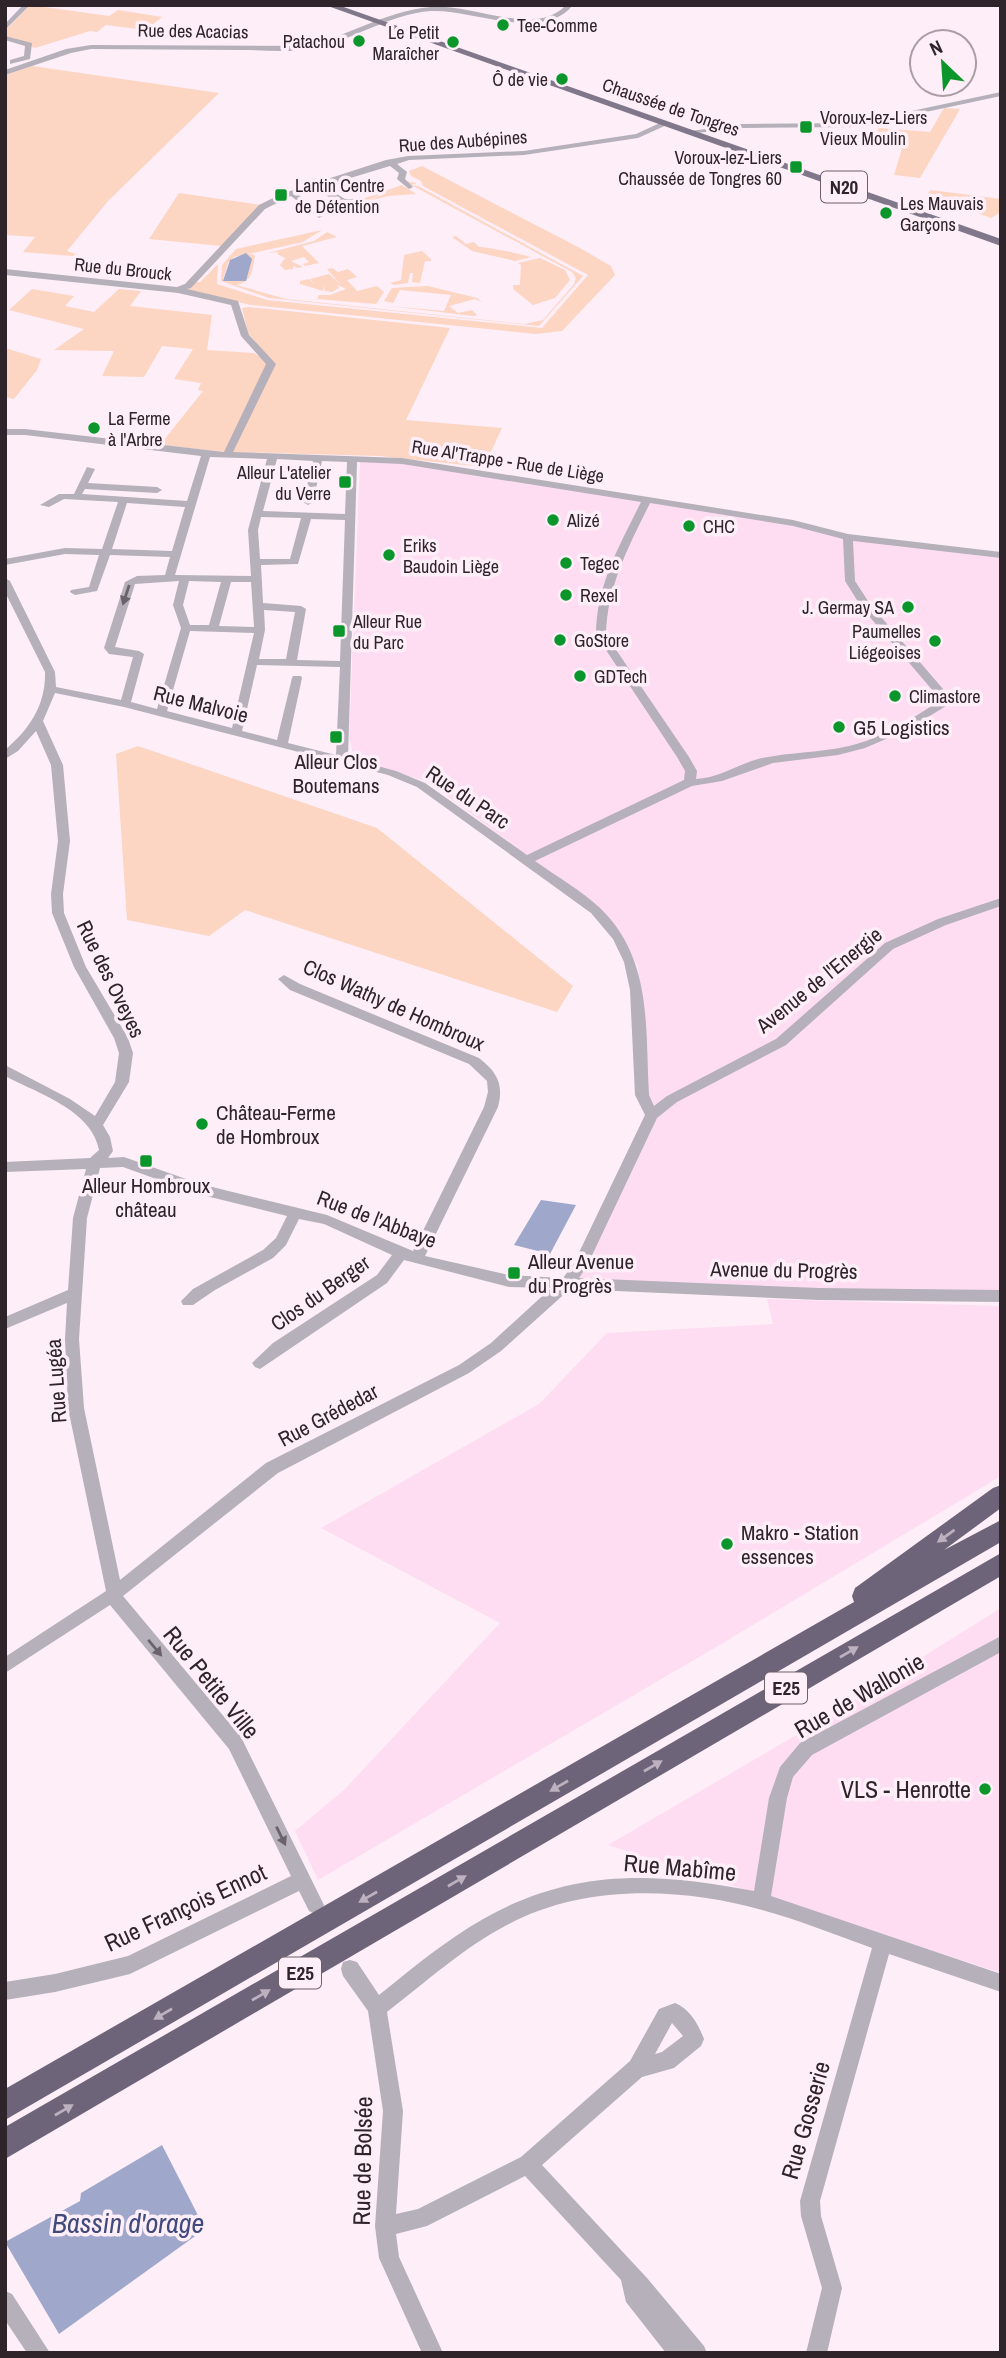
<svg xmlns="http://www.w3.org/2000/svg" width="1006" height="2358" font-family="'Archivo Narrow',sans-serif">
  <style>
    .built { fill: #feddf2 }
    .green { fill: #fcd5c3 }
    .water { fill: #9fa8cb }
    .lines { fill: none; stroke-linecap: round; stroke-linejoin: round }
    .minor { fill: #b5b0ba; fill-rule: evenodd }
    .major { fill: #80788a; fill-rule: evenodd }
    .highway { fill: #6e6479; fill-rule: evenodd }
    .oneway { fill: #6b636b }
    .oneway2 { fill: #bdb0bf }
    .poi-dot { fill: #0b962b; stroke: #feeef8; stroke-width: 2.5 }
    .labels { text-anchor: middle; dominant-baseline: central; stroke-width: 7; stroke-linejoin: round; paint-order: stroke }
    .far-poi-label { font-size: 18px; fill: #2e242a; stroke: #feeef8; text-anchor: start }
    .far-street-label { font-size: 18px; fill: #2e242a; stroke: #feeef8 }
    .shield { fill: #feeef8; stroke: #6c6168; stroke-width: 2 }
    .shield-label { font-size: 19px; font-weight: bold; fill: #2e242a }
    .street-label { font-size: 21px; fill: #2e242a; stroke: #feeef8 }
    .poi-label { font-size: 21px; fill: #2e242a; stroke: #feeef8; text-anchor: start }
    .near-street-label { font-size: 24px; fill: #2e242a; stroke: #feeef8 }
    .near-poi-label { font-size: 24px; fill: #2e242a; stroke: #feeef8; text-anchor: end }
    .near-water-label { font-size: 28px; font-style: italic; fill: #404b7c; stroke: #feeef8 }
  </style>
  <rect width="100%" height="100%" fill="#feeef8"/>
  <path class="built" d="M360,462H405L847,534L1001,557V1295L788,1293L574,1281L647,1135L645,1064L638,967L613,924L583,897L501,836L428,782L354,759L349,737Z
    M767,1299L1001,1306V1476L728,1640L318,1880L295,1831L344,1790L500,1623L321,1528L539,1404L607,1333L773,1324Z
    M1001,1608V1973L608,1845L817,1723Z"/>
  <path class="green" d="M30,5L109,16L118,10L162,17L146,30L106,25L97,32L90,31L35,48L5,38V31Z
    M32,66L219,93L108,201L67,251L84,257L23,252L35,237L5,235V75Z
    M944,108L960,109L920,178L894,175L903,145L873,141L879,128L930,132Z
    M422,166L578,247L611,266L615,275L562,331L536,334L251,305L187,290L194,282H200L218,264L217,284L267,300L542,328L588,275L423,186L421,181L411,176L409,171Z
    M404,181L417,183L412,185L418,186L583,276L539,326L269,298L221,281L222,265L236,249L322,230L303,242L234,257L228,263L223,280L251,259L247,254H252L255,256C251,273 253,281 236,285L286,299L525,324L543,320L574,284L576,278L572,272Z
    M402,185L416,194L388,196L361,203L404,187L322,216L311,206L332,205L335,204L333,202L339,200L345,205Z
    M931,190L1001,199V212L991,218L926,195Z
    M179,193L261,205L222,246L149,239Z
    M327,232L337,237L302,246L319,263L305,266L303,264L309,262L304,257L291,261L303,267L296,268L294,265L293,269L285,270L280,265L285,258L277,254L279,252L268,253L314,241Z
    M456,236L466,244L474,242L479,247C484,246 525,255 531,257L515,261L472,251L452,237Z
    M422,251L431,259V261H425L420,283L412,282L413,273H410L408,283L394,285L390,283L401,280L404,255Z
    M540,258L565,270L570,280L555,298L533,305L513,289V285H520L521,265L518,263Z
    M332,268L338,272L348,269L357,277L347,280L357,291L377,286L384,292L376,304L317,299L319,295H330L346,289L338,285L339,288L332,292L325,291L324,286L323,291L300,284V281L309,279L317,286L310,279L329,274L340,284L327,269Z
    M428,286L477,298L482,302L475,299L449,306L458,313L472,310L477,315L474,316L389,306L444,311L451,295L400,290L393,303L384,301L392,288Z
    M32,289L74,296L65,306L94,312L119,289L141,291L130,306L212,315L207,350L254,353L268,362L226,452L160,445L203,391L198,390L201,383L174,379L193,349L162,346L144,377L102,376L114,351L54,350L84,329L9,310Z
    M248,307L450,328L406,420L502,428L484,467L379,456L231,452L274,364L248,333L242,308Z
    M5,348L41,359L37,370L14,399L5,397Z
    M138,746L377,828L573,986L557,1012L245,910L209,936L127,920L116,754Z"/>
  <path class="water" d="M246,253L252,259L246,281H223L230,260Z
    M541,1200L576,1205L550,1254L514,1245Z
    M162,2145L205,2229L59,2334L5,2242L80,2201L81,2193Z"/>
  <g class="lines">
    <path class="minor" d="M23,5H30L5,30V24Z
      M566,5H573C542,43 474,9 431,11C388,14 351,42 309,49C288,53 262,50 240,50C190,50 141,49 91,49L71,53L5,75V70L66,49L91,45L306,46C353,35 397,4 446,7C481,9 539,35 566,5Z
      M5,36L32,43L30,59L10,64V60L24,56L25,46L5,40Z
      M1001,92V96L855,127L742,128L687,134L683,132L742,124L855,123Z
      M662,122L669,124L638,138L524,155L409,160L397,164L407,172L405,179L413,187L409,189L397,179L399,173L390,166L324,186L345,199H355V203C339,206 330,197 317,189L298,194L322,214L323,216L319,218L291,196L265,209L191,288L187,289L238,301L249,335L276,364L233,452L402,458L793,520L848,534L1001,552V558L853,541L855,581L870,604L943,689L948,704L946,706L907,730L865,748L838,755L773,763L722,781L692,786L535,861C556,876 581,890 600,908C653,959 645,1028 649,1095L654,1106L667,1096L776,1039L885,943L938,919L1001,898V906L946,925L893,949L786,1045L677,1102L657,1118L587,1266L579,1278L819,1288L1001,1290V1302L819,1300L570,1289L501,1351L469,1373L278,1473L123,1596L241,1737L321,1899L324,1905L321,1911L315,1914L309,1911L299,1891L130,1974L55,1992L5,2000V1982L55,1974L128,1956L291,1876L229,1749L110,1605L5,1673V1657L106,1591L68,1408L65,1339L67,1303L5,1329V1317L68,1290L73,1218L86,1169L5,1172V1162L90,1158L99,1150C92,1110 37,1093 5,1076V1065L70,1099L95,1116L115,1082L119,1053L114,1038L74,967L52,913L51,894L58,841L51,765L36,731L18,751L5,759V750C30,729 46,704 45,672L5,592V578L10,581L55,672L56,687L121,700L133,657L109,654L104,648L125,582L137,576L165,575L170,557L110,555L97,591L75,595L70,592L71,590L89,587L99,555L65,554L5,565V559L65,548L102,549L118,502L64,499L49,507L40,505L59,494H74L87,467L95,469L88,483L157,487L162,490L157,493L85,489L82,494L187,501L201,456L25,435H5V429H25L224,452L266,364L241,336L231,305L178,293L5,275V269L177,287L185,284L259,205L281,194L386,160L408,156L524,151L636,134ZM210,457L267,459L248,530L251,576L175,575ZM277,459L313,461L303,502L308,505L313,502L322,461L347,462L345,514L263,511ZM357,462L402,464L641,502C620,545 596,585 596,635L677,757L685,771L684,780L527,855L425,783L396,771L348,758ZM127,503L185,507L172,551L112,549ZM650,503L793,526L843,539L845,581L862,608L934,692L936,703C910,720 880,739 849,746C819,753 788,752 758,759C737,765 718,778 696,779L697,771L689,757L606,635C607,586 629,546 650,503ZM261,517L301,518L290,559H260L258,530ZM311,519L345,520L340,661L297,660L306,609L301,606L263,603L261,565L298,564ZM179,581L173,605L181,628L157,709L131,702L144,654L139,651L115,647L135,584ZM189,581L221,582L209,625H190L183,605ZM231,582H251L254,627L219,626ZM264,610L295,612L286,659H259L265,630ZM190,631L254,633L232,728L167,711ZM257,665L340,667L336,755L288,743L302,678L301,676H293L292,678L277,740L242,731ZM55,693L124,707L388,775L417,787L591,913L613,939L624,962L630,990L635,1095L645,1115L574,1263L563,1278L509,1275L425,1256L498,1107C504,1084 497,1072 479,1058L300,984L284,975L278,979L290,990L469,1064L487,1081L488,1092L484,1107L413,1251L327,1215L200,1184L124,1157L108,1158L113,1151L110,1137L103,1125L129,1082L133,1053L128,1038L86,967L64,913L63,894L70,841L63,765L43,721ZM123,1167L198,1194L287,1216L276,1238L263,1250L193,1289L181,1301L183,1305H193L215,1290L273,1258L286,1245L299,1219L324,1224L392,1255L377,1275L273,1343L252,1363L255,1367L260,1369L387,1283L404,1260L509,1287L551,1288L491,1343L459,1365L266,1463L120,1580L84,1408L79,1339L87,1218L100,1168Z
      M1001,1636V1652L812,1755L793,1777L787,1798L771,1896L1001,1974V1992L889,1954L820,2201L821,2216L842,2288L827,2353H806L822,2288L801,2216L800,2201L872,1948C836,1935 799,1920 762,1910C680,1887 583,1884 507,1925C463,1948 426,1982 387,2012L403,2111L396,2214L418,2209L521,2157L630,2061L659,2009L675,2003C690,2009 698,2024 704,2039L701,2046L674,2068L642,2077L542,2165L647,2278L704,2346L707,2353H666L626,2302L621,2280L525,2176L427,2226L396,2234L399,2257L443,2353H422L379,2258L375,2226L383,2111L368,2011L343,1976L341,1969L343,1962L350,1960L357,1962L379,1995C404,1975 429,1954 456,1936C554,1869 641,1869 754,1891L769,1798L780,1767L800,1743ZM672,2023L683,2036L662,2052L655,2054Z
      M5,2291L12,2294L50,2353H27L5,2320Z"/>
    <path class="major" d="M325,5H338L1001,239V246Z"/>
    <path class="highway" d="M1001,1485V1508L944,1550L1001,1520V1542L5,2120V2089L854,1602L852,1596L855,1588L993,1488Z
      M1001,1553V1576L5,2159V2127Z"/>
  </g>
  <defs><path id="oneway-solid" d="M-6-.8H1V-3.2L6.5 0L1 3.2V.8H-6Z" transform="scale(1.75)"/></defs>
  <g class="oneway">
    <use href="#oneway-solid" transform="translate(126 595) rotate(108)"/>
    <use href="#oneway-solid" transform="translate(155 1648) rotate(50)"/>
    <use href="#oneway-solid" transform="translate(281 1836) rotate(64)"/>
  </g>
  <g class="oneway2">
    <use href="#oneway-solid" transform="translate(946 1536) rotate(144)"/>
    <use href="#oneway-solid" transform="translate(849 1652) rotate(-30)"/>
    <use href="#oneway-solid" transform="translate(653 1766) rotate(-30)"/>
    <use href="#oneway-solid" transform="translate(559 1786) rotate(150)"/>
    <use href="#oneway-solid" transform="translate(457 1881) rotate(-30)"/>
    <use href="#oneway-solid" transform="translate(368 1897) rotate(150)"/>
    <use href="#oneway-solid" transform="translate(261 1995) rotate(-30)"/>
    <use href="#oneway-solid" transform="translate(163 2014) rotate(150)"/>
    <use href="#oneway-solid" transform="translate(64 2110) rotate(-30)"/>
  </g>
  <g class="poi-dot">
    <circle cx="503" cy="25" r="7"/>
    <circle cx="359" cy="41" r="7"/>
    <circle cx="453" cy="42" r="7"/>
    <circle cx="562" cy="79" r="7"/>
    <rect x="799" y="120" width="14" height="14" rx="3.5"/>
    <rect x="789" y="160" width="14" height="14" rx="3.5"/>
    <rect x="274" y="188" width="14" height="14" rx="3.5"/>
    <circle cx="886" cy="213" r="7"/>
    <circle cx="94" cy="428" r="7"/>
    <rect x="338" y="475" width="14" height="14" rx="3.5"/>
    <circle cx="553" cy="520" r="7"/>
    <circle cx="689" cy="526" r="7"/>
    <circle cx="389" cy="555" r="7"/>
    <circle cx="566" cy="563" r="7"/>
    <circle cx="566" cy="595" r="7"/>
    <circle cx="908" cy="607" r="7"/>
    <rect x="332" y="624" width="14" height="14" rx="3.5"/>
    <circle cx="560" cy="640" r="7"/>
    <circle cx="935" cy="641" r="7"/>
    <circle cx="580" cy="676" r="7"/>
    <circle cx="895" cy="696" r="7"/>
    <circle cx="839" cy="727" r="7"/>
    <rect x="329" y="730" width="14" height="14" rx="3.5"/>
    <circle cx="202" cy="1124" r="7"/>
    <rect x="139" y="1154" width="14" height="14" rx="3.5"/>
    <rect x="507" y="1266" width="14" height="14" rx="3.5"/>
    <circle cx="727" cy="1544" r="7"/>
    <circle cx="985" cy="1789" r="7"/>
  </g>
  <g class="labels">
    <g class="far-poi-label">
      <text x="517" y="25">Tee-Comme</text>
      <text x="439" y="32" text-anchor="end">Le Petit<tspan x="439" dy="21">Maraîcher</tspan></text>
      <text x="345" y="41" text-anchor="end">Patachou</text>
      <text x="548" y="79" text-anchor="end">Ô de vie</text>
      <text x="820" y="117">Voroux-lez-Liers<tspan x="820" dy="21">Vieux Moulin</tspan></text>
      <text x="782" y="157" text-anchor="end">Voroux-lez-Liers<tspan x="782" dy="21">Chaussée de Tongres 60</tspan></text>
      <text x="295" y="185">Lantin Centre<tspan x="295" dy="21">de Détention</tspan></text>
      <text x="900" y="203">Les Mauvais<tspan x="900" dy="21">Garçons</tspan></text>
      <text x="108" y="418">La Ferme<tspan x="108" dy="21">à l'Arbre</tspan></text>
      <text x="331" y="472" text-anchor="end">Alleur L'atelier<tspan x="331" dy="21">du Verre</tspan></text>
      <text x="567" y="520">Alizé</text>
      <text x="703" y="526">CHC</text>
      <text x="403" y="545">Eriks<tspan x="403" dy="21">Baudoin Liège</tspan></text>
      <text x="580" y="563">Tegec</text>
      <text x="580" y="595">Rexel</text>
      <text x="894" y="607" text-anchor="end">J. Germay SA</text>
      <text x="353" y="621">Alleur Rue<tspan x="353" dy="21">du Parc</tspan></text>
      <text x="921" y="631" text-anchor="end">Paumelles<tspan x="921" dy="21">Liégeoises</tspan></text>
      <text x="574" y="640">GoStore</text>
      <text x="594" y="676">GDTech</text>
      <text x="909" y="696">Climastore</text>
    </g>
    <g class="far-street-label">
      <text transform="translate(193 31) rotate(1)">Rue des Acacias</text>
      <text transform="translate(671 107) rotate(19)">Chaussée de Tongres</text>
      <text transform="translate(463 141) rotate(-4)">Rue des Aubépines</text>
      <text transform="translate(123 269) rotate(6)">Rue du Brouck</text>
      <text transform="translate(508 461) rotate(9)">Rue Al'Trappe - Rue de Liège</text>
    </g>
    <g class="shield">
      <rect x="821" y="171.5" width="46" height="31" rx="5"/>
      <rect x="765" y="1672.5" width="42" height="31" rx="5"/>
      <rect x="279" y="1957.5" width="42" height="31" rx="5"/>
    </g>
    <g class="shield-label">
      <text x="844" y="187">N20</text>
      <text x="786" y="1688">E25</text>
      <text x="300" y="1973">E25</text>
    </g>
    <g class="street-label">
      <text transform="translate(201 704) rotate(14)">Rue Malvoie</text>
      <text transform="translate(468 797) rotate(34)">Rue du Parc</text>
      <text transform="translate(111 979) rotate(64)">Rue des Oveyes</text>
      <text transform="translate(819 980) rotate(-39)">Avenue de l'Energie</text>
      <text transform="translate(394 1005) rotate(24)">Clos Wathy de Hombroux</text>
      <text transform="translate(377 1219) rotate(21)">Rue de l'Abbaye</text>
      <text transform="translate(784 1270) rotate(1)">Avenue du Progrès</text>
      <text transform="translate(320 1293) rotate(-35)">Clos du Berger</text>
      <text transform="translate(56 1381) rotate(-94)">Rue Lugéa</text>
      <text transform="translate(328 1415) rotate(-28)">Rue Grédedar</text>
    </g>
    <g class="poi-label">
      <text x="853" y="727">G5 Logistics</text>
      <text x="336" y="761" text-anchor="middle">Alleur Clos<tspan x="336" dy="24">Boutemans</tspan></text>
      <text x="216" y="1112">Château-Ferme<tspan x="216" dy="24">de Hombroux</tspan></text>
      <text x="146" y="1185" text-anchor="middle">Alleur Hombroux<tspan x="146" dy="24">château</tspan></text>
      <text x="528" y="1261">Alleur Avenue<tspan x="528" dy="24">du Progrès</tspan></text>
      <text x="741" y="1532">Makro - Station<tspan x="741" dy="24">essences</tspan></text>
    </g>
    <g class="near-street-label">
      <text transform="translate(212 1682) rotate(51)">Rue Petite Ville</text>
      <text transform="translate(859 1695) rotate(-30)">Rue de Wallonie</text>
      <text transform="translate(680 1867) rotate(5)">Rue Mabîme</text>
      <text transform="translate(185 1907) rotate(-25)">Rue François Ennot</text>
      <text transform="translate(805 2120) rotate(-74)">Rue Gosserie</text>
      <text transform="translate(362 2161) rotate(-89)">Rue de Bolsée</text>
    </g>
    <g class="near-poi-label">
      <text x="971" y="1789">VLS - Henrotte</text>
    </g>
    <g class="near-water-label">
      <text x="128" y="2223">Bassin d'orage</text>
    </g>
  </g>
  <rect width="1006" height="2358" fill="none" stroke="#2e242a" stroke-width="14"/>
  <g transform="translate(943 63) rotate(335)"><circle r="33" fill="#feeef8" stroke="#ab9da6" stroke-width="2"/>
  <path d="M0-5L12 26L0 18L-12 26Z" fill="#0b962b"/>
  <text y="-10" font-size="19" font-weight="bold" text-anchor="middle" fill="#2e242a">N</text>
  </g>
</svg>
